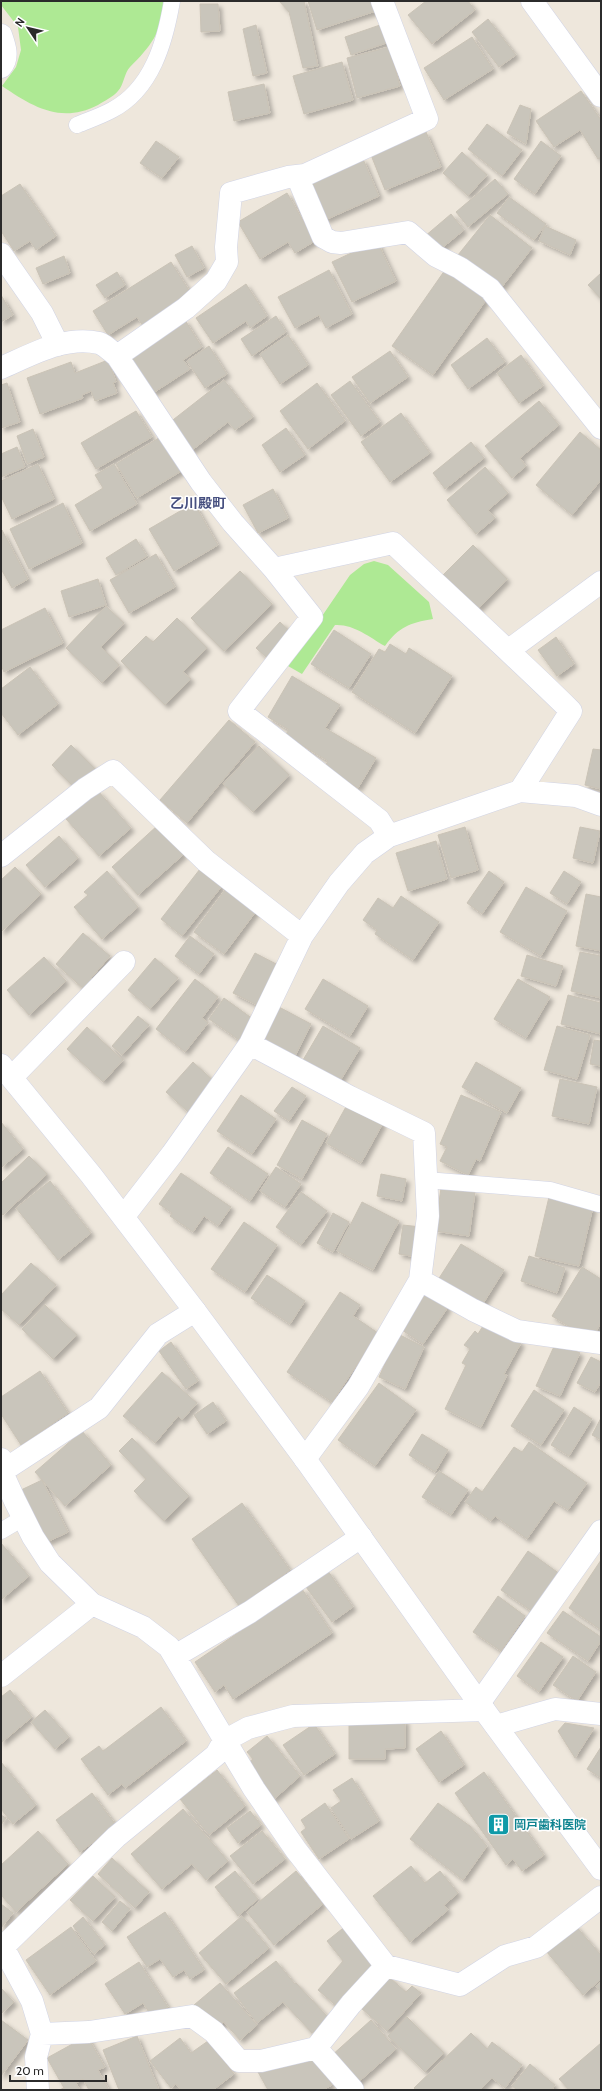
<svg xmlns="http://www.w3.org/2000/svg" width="602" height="2091" font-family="Cabin,'Noto Sans JP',sans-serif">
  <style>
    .green { fill: #aee994 }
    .building { fill: #c9c5bb; stroke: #cac3b6; filter: url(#shadow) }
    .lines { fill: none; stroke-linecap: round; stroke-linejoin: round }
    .service-casing { stroke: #d1d4e5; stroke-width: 17 }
    .minor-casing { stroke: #d1d4e5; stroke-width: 23 }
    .tertiary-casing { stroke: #d1d4e5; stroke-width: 23 }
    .service { stroke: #fff; stroke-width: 16 }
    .minor { stroke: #fff; stroke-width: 22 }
    .tertiary { stroke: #fff; stroke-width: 22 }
    .labels { text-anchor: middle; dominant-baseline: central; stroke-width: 3; stroke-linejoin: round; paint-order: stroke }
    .culture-label { font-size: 12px; font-weight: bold; fill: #0d838f; stroke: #fff; text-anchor: start }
    .quarter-label { font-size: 14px; font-weight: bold; fill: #475080; stroke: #fff }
  </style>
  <defs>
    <filter id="shadow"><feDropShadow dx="3.5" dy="3.5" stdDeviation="2" flood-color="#0004"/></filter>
  </defs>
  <rect width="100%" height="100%" fill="#eee7dc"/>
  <path class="green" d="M1,1H163C163,32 150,47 130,67C124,73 124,85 118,91C113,97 104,101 98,105C61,124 33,107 2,86L16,67L21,50L18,27L1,5Z
    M374,561L388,565L429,602L433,619C409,623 399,627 385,646C369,637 354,624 335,625L302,674L288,666L350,575L364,564Z"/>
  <path class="building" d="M279,1H304L318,66L303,68L289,12Z
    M308,1H372L376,11L317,30Z
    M426,1H468L475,10L432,44L408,15Z
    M200,4H218L220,31L201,32Z
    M488,19L516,55L499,67L472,32Z
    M383,24L389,42L351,55L345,37Z
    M256,25L267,73L253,76L243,29Z
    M472,37L493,69L444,100L424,68Z
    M389,47L400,86L357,98L347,58Z
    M342,62L353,100L304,114L293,76Z
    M264,84L270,113L234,121L228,92Z
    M581,91L601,120V156L598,159L580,130L554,147L536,121Z
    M520,105L531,109L526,144L507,133Z
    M487,124L522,150L502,176L468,149Z
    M426,132L441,167L385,190L371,155Z
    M156,141L179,157L162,178L140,163Z
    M541,141L561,156L535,194L514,179Z
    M462,152L487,175L468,196L443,173Z
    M363,159L379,196L325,220L309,183Z
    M495,179L508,194L468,227L456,212Z
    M20,184L56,236L36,250L30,241L14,251L1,231V196Z
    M287,193L315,241L295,253L288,242L260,259L238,222Z
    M509,197L546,224L534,240L497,213Z
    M451,214L464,230L437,252L424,237Z
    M490,215L532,248L501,288L458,255Z
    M545,226L576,240L570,255L539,241Z
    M377,241L396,281L352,302L332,262Z
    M192,246L204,268L187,277L175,255Z
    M64,256L70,273L43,284L36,268Z
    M171,262L192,295L143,326L137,317L108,335L93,311Z
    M329,270L352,314L326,328L319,315L295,328L278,297Z
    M445,270L486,300L433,375L392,346Z
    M117,272L125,285L105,298L96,285Z
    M601,273V299L588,285Z
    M246,284L267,316L250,328L246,321L213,343L196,318Z
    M1,295L13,315L1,322Z
    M276,316L286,332L252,356L241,339Z
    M185,320L202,347L183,360L190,369L153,393L130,357Z
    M288,335L308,365L280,384L260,354Z
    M487,338L505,362L468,389L451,365Z
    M209,346L227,374L205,388L187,361Z
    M390,351L408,377L370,403L352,377Z
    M521,355L543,386L519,403L497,373Z
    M108,360L116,382L113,383L117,393L95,401L91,391L82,395L83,398L40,414L27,378L71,362L75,373Z
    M224,380L253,417L235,430L228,422L191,451L169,423Z
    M350,381L380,422L361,436L331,395Z
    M7,383L20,422L1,428V385Z
    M317,383L345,421L308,449L280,411Z
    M539,401L559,425L520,458L526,466L512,478L485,446Z
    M136,411L152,437L96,469L81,443Z
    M401,413L430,453L390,482L361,442Z
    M286,428L305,455L280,472L262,445Z
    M33,429L44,457L27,464L17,436Z
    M580,432L601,450V480L572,515L536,485Z
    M162,436L183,470L137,498L116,464Z
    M471,442L484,458L445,489L433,473Z
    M17,447L25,467L1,477V454Z
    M38,464L54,499L12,519L1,496V481Z
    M114,464L137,504L90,531L75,505L103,488L95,475Z
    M485,467L508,493L488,510L495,518L476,534L447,500Z
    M273,489L288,518L258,533L243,505Z
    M63,503L82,543L29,569L10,529Z
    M194,503L218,545L174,571L149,529Z
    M2,530L28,579L12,588L1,569Z
    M136,539L147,556L116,575L106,558Z
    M473,545L507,579L478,609L443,575Z
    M156,554L175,587L129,613L110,580Z
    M240,571L272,604L224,651L191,618Z
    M98,579L106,605L69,617L61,591Z
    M106,606L124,623L101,647L119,665L102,683L66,648Z
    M45,608L63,643L4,672L1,665V630Z
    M177,618L207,648L183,672L191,679L165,705L121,661L146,636L153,642Z
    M280,622L292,633L268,659L256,648Z
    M334,630L371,654L349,688L311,664Z
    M556,637L574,664L557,676L538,650Z
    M390,644L406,654L409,648L452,676L415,733L352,692L379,649L385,652Z
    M30,667L58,704L18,735L1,713V689Z
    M292,676L340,705L325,728L376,758L358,788L324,768L328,761L285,735L289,730L268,717Z
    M229,720L255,742L187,823L160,800Z
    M71,745L96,770L77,790L52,765Z
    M259,746L289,775L253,812L223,784Z
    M593,749L601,750V789L585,785Z
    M98,791L131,828L99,856L66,819Z
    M158,825L184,854L138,895L112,867Z
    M465,827L478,870L451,878L438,835Z
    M580,827L600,831L593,863L573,858Z
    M59,836L78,858L45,887L26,865Z
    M436,841L447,879L408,891L396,853Z
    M15,867L41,894L1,932V880Z
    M200,869L222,886L182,936L161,919Z
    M107,871L138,907L102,939L74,907L88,895L84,892Z
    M489,871L504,882L482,914L467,903Z
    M564,871L581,882L567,904L550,893Z
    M227,887L257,910L224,954L194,932Z
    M526,887L567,911L541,956L500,932Z
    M586,894L601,897V951L576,946Z
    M401,896L439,922L413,960L375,934L377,930L363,920L378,898L393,908Z
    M83,933L110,956L91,978L96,982L87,992L56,964Z
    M190,936L214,954L199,974L175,956Z
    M580,952L601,956V998L571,991Z
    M255,953L282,967L261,1007L233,993Z
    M527,955L563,966L556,986L521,976Z
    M44,957L66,981L29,1015L7,990Z
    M155,958L178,978L150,1009L128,990Z
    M195,979L218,997L202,1018L208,1023L185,1052L156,1029Z
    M323,979L368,1006L350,1036L305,1009Z
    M518,979L550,997L526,1038L494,1019Z
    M568,995L601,1003V1034L561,1024Z
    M224,998L253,1019L239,1040L209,1019Z
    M279,1007L311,1024L292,1062L260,1045Z
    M138,1016L149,1025L122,1055L112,1046Z
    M323,1026L360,1048L340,1081L303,1060Z
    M557,1026L590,1035L577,1079L544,1070Z
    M87,1027L123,1060L103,1082L67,1049Z
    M594,1040L601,1041V1066L590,1064Z
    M193,1062L215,1082L188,1112L166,1092Z
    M476,1062L521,1088L507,1113L462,1087Z
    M560,1079L597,1087L589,1124L552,1116Z
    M292,1087L306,1096L289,1121L274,1111Z
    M241,1095L276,1119L252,1154L217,1131Z
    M461,1095L501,1112L480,1161L476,1159L468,1175L440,1161L447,1147L440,1144Z
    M348,1103L383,1123L361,1163L326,1143Z
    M302,1120L327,1134L302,1179L277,1165Z
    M1,1122L23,1149L2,1167L1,1165Z
    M228,1147L268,1174L250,1201L210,1173Z
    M29,1156L47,1174L3,1215L1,1213V1183Z
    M276,1167L301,1184L285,1207L260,1191Z
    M181,1173L231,1207L218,1226L204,1216L193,1232L170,1216L172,1213L159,1204Z
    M381,1174L406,1179L402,1201L377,1196Z
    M50,1181L91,1233L58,1260L16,1208Z
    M441,1188L475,1192L469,1236L435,1231Z
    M301,1192L327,1211L301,1245L276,1227Z
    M549,1197L593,1207L579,1266L535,1256Z
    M362,1202L399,1221L373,1270L337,1251Z
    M333,1213L349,1222L333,1252L317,1243Z
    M244,1222L277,1245L245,1292L211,1269Z
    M403,1225L421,1227L417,1257L399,1254Z
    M461,1244L504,1270L479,1310L436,1283Z
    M529,1256L565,1268L557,1293L521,1281Z
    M31,1263L56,1285L19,1325L1,1309V1295Z
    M582,1267L601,1279V1323L591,1340L552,1316Z
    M267,1275L305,1301L290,1324L251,1298Z
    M340,1292L360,1305L353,1316L378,1333L332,1402L287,1372Z
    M427,1292L448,1307L423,1344L402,1330Z
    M45,1305L77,1335L53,1359L22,1329Z
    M486,1321L521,1343L504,1374L507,1375L481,1427L445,1409L466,1365L462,1363L470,1349L464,1345L475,1331L478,1334Z
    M398,1334L424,1347L405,1389L379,1377Z
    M171,1342L198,1381L186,1389L159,1351Z
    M556,1342L580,1353L560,1396L536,1386Z
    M591,1357L601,1362V1382L595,1392L577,1383Z
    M40,1371L68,1413L21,1445L1,1414V1397Z
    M162,1372L197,1403L182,1420L178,1416L155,1443L123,1416Z
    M379,1383L416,1410L375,1466L338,1440Z
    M534,1390L564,1410L541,1445L511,1426Z
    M213,1402L226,1421L207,1434L194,1415Z
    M574,1407L592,1419L569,1456L551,1445Z
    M601,1418V1440L592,1435Z
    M82,1431L111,1465L65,1506L35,1472Z
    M422,1434L448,1450L435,1472L409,1455Z
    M132,1438L189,1496L164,1521L134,1491L146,1479L119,1451Z
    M529,1442L587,1483L568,1510L554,1501L527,1539L495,1516L491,1521L465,1502L476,1487L482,1492L514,1447L522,1452Z
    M439,1471L468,1490L451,1515L422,1497Z
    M42,1480L68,1532L47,1542L21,1490Z
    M242,1503L290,1570L239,1606L192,1539Z
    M1,1543L29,1576L1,1600Z
    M528,1551L560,1574L533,1612L501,1590Z
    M601,1560V1630L569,1608Z
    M328,1571L353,1607L332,1622L306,1587Z
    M302,1589L332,1633L233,1699L224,1685L215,1692L195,1662Z
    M498,1596L525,1616L501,1651L473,1632Z
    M563,1611L601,1637V1641L588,1661L547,1633Z
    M541,1642L563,1657L539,1692L517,1676Z
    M573,1656L596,1672L577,1701L553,1685Z
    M10,1690L32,1717L1,1743V1697Z
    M161,1707L186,1741L125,1788L122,1784L108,1795L81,1759L99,1746L103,1751Z
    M45,1710L69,1737L55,1749L31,1722Z
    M405,1720V1748L385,1749V1759H349V1721Z
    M565,1723L594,1728L575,1758L558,1731Z
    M314,1724L335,1754L304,1775L283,1745Z
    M441,1731L464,1765L439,1782L416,1749Z
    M267,1736L300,1776L273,1800L248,1763L253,1759L247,1752Z
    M601,1747V1778L587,1769Z
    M1,1762L36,1805L13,1824L1,1809Z
    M217,1770L245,1806L209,1835L180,1799Z
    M484,1772L544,1855L522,1871L513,1859L506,1865L455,1793Z
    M352,1778L379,1821L351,1839L331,1808L341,1801L333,1790Z
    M92,1793L116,1825L80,1852L56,1820Z
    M325,1803L349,1839L319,1859L301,1832L306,1828L301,1820Z
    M438,1803L470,1826L487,1846L463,1880L410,1839Z
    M183,1809L228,1861L206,1880L192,1864L162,1889L131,1854Z
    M250,1811L261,1825L238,1843L227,1828Z
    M1,1815L6,1818L1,1825Z
    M38,1831L68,1864L16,1912L1,1895V1865Z
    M262,1831L285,1859L253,1884L230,1856Z
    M112,1858L149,1892L135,1908L98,1874Z
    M411,1866L425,1883L440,1871L458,1893L444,1905L448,1910L410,1942L373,1896Z
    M235,1871L258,1899L238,1916L215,1887Z
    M296,1871L323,1904L274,1945L247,1912Z
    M93,1876L115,1897L93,1921L70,1900Z
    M120,1901L130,1909L112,1931L102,1922Z
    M1,1904L13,1913L1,1928Z
    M165,1912L204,1970L190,1979L184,1970L173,1977L160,1959L147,1967L127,1937Z
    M242,1916L269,1948L226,1984L199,1953Z
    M83,1917L105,1945L94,1954L73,1926Z
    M347,1925L380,1967L341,2010L318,1990L343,1961L327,1941Z
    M575,1925L601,1955V1979L583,1995L546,1951Z
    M71,1927L96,1961L50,1995L26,1960Z
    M276,1961L295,1984L296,1983L329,2018L312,2033L283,2002L257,2023L234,1993Z
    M139,1962L168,2007L152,2017L143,2003L125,2014L105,1984Z
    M389,1977L406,1992L412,1986L421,1993L387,2031L361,2008Z
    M601,1982V1993L596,1986Z
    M220,1983L257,2025L240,2040L224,2022L215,2030L194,2005Z
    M1,1988L14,2002L1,2014Z
    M407,2017L444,2053L425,2072L388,2036Z
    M1,2020L28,2040L1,2076Z
    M371,2020L396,2049L355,2085L330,2057Z
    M471,2033L487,2049L492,2042L522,2065L505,2088L492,2078L480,2090H416L414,2088Z
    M87,2036L105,2067L98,2070L109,2090H89L83,2079L76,2083L80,2090H59L64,2088L47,2058Z
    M137,2036L159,2090H119L103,2050Z
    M180,2038L191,2053L208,2041L234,2074L213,2090H181L176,2084L171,2088L150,2061Z
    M601,2043V2090H569L559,2079Z
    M317,2057L332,2085L323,2090H268L258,2072L279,2061Z
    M530,2064L555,2085L552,2090H517L512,2086Z"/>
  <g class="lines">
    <defs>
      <path id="service" d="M77,125C89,120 101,116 112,110C152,89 165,42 172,1
        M426,1180L550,1190L599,1204
        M1,1531L23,1518"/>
      <path id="minor" d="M532,1L601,96
        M1,35C5,46 9,58 1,67
        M297,176L323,237L332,242L341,243L408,232L436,256L460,268L490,289L601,428
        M1,254L42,313L58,345
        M117,356L186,308L216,281L227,262L226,247L231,193L288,177L305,175L427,119L382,1
        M1,368C31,355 65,335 99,343C105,345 112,352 117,356L201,482L233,523L274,569L393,543C452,599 513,654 571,711L520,791
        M274,569L312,617L239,711L379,820L389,836
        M509,650L601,582
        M1,856L85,789L113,771L206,861L302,936
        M250,1044L350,1097L424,1133L428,1216L420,1280L358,1387L305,1459
        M12,1077L124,962
        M124,1216L172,1154L250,1044L302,936L339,883L365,853L389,836L520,791L576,796L601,805
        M420,1280L473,1310L517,1331L601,1343
        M1,1459L5,1479L15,1501L33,1537L50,1563L92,1604L143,1627L169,1647L254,1789L296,1850L386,1966L460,1985L505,1956L536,1947L601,1897
        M4,1470L99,1408L158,1334L195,1311
        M175,1656L250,1612L361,1537
        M1,1676L92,1604
        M480,1702L601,1531
        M496,1726L555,1709L601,1714
        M3,1947L32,2001L42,2034L36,2057L38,2090
        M1,1949L116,1837L216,1755L224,1741L248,1728L293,1716L484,1710
        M42,2034L89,2032L192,2016L214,2032L239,2061H261L316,2048
        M353,2090L316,2048L351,2004L386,1966"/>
      <path id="tertiary" d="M1,1065L91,1175L195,1311L305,1459L484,1710L601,1869"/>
    </defs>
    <use href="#service" class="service-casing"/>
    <use href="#minor" class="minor-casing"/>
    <use href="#tertiary" class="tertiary-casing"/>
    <use href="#service" class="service"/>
    <use href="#minor" class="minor"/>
    <use href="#tertiary" class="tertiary"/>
  </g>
  <defs>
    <symbol id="building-square" viewBox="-11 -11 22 22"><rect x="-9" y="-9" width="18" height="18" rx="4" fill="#0f9aa8" stroke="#fff"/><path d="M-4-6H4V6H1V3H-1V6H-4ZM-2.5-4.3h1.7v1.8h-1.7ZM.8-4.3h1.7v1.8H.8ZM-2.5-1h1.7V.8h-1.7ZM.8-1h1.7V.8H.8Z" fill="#fff"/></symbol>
  </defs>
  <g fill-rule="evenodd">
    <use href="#building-square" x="486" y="1812" width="25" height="25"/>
  </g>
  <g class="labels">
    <g class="culture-label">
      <text x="514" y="1824">岡戸歯科医院</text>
    </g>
    <g class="quarter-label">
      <text x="198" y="503">乙川殿町</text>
    </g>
  </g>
  <rect width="602" height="2091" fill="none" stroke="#2b2b2b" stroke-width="4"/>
  <g transform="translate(28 28) rotate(305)" stroke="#ffffff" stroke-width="3" paint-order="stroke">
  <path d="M0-3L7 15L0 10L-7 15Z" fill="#2b2b2b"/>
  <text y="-6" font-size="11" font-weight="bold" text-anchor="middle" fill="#2b2b2b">N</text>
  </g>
  <path d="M10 2075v6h96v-6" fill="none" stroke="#2b2b2b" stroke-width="2"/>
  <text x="16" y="2075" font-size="12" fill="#2b2b2b" stroke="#ffffff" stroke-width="3" paint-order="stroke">20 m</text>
</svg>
